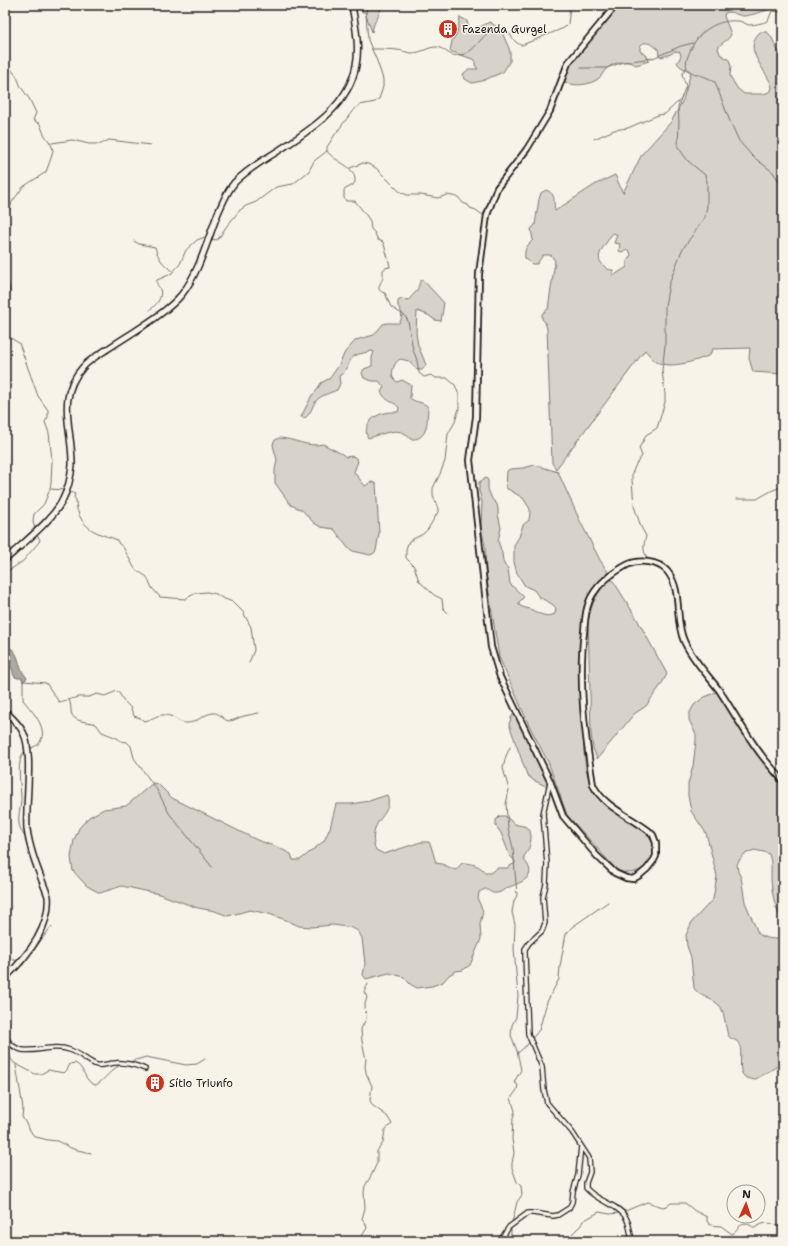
<svg xmlns="http://www.w3.org/2000/svg" width="788" height="1246" font-family="'Shantell Sans',sans-serif">
  <style>
    .green { fill: #d7d3cb; stroke: #7a7874; fill-rule: evenodd }
    .water { fill: #aca9a2; stroke: #72716c }
    .lines { fill: none; stroke-linecap: round; stroke-linejoin: round }
    .stream { stroke: #72716c; stroke-width: 1 }
    .minor-casing { stroke: #1c1c1c; stroke-width: 6 }
    .tertiary-casing { stroke: #1c1c1c; stroke-width: 8 }
    .secondary-casing { stroke: #1c1c1c; stroke-width: 8 }
    .minor { stroke: #f7f3e8; stroke-width: 3.5 }
    .tertiary { stroke: #f7f3e8; stroke-width: 4.5 }
    .secondary { stroke: #f7f3e8; stroke-width: 5 }
    .labels { text-anchor: middle; dominant-baseline: central; stroke-width: 3; stroke-linejoin: round; paint-order: stroke }
    .poi-label { font-size: 11px; fill: #1c1c1c; stroke: #f7f3e8; text-anchor: start }
  </style>
  <rect width="100%" height="100%" fill="#f7f3e8"/>
  <filter id="ink" filterUnits="userSpaceOnUse"><feTurbulence type="fractalNoise" baseFrequency=".025" numOctaves="2"/><feDisplacementMap in="SourceGraphic" scale="8" xChannelSelector="R" yChannelSelector="G"/><feConvolveMatrix kernelMatrix="1 2 1 2 8 2 1 2 1" color-interpolation-filters="sRGB"/></filter>
  <g filter="url(#ink)">
    <path class="green" d="M361,5H381C382,13 373,21 372,32L365,12H362Z
      M619,5H781C776,8 749,16 744,16C737,16 733,10 725,13L724,16L731,34C729,41 721,42 718,48L720,54L729,60L731,66L730,76L737,88L744,94H764L771,91L772,87C767,69 741,50 760,32H767L771,36L780,55V61L783,68V374L753,372L749,358L750,348L712,349L710,355C697,361 666,371 654,360C651,358 648,353 645,350L556,469L552,463L547,329L545,322L542,319V314L548,309L555,261L551,255H543L537,264H532L525,258C524,248 527,246 533,240L531,229L535,225L539,199L541,193L546,190C557,194 553,202 555,211L596,184L615,175L623,193L642,154L671,122L683,100L691,72L681,67L677,63L681,56L680,52L675,51L671,54L661,57L659,55L658,49C653,45 649,42 643,43L640,46V51L647,56L649,61L636,65C627,59 614,62 606,69C603,72 602,76 598,79C589,85 575,87 565,82C570,57 580,49 597,31C605,23 612,14 619,5ZM614,233L617,235L614,243L620,244L619,251L621,252L628,250L630,252L631,255L627,261V267L613,276V270C609,270 607,269 604,266C595,258 601,251 606,243C609,239 610,235 614,233Z
      M460,17L467,21L469,30C475,32 483,24 490,22L500,29L502,32L510,51V61L503,72L482,81L472,83L465,79L463,74L469,69H478L475,65V60L450,51L452,41L457,33Z
      M422,279L444,303L441,321L435,320L428,315L417,311L416,333L418,345L426,365L422,370H417L409,361L400,359C394,363 391,371 393,378L397,382L402,380L411,385L410,398C415,403 423,401 428,407C427,420 429,441 410,439C401,424 382,435 368,438C362,426 373,415 385,413C389,412 394,412 398,412L399,408C396,403 392,403 388,400C385,398 383,395 381,392L384,387L379,381H372L364,378L362,373L364,369L372,366V358L374,352L372,351C366,353 358,353 353,357C346,364 350,370 339,376L340,384L337,390C330,393 321,395 316,401C311,408 312,412 305,418L301,417L312,395L315,393L321,383L330,378L339,365L345,352L356,340L374,335L383,324L387,323H399L401,320L402,313L398,306V301L401,299L409,300C411,296 413,295 416,292C419,288 418,283 422,279Z
      M279,438C293,438 308,448 323,444L342,454L346,457C351,456 355,455 358,461L354,472L365,486L371,482L376,483L379,533L376,551L373,554L370,555L353,551L348,548L334,529L321,527L314,523L302,510L291,505L275,483V470L277,460L273,445L274,441Z
      M535,465L558,472L580,521L600,560L608,572L591,594L585,616L583,654L584,751C585,762 586,774 591,784C598,801 635,821 651,832C652,837 655,842 655,847C654,866 632,880 616,869L567,815L549,764L529,725L499,657L486,574L485,546L481,527L482,502L479,491V482L486,478L488,480V489L492,499L497,504L498,509V514L501,528L498,541L502,553L503,561L505,566L508,568L510,584L524,597L519,602V605C523,608 527,608 532,610C540,614 546,618 555,614L556,608L552,604L539,597L534,590L525,586L517,573L514,562V545L519,537L523,525L529,520L530,513V509L523,498L506,488L507,471L510,469L523,468Z
      M609,578L614,582L637,619L667,674L661,685L646,706L634,714L597,759L593,748L591,733L588,622C592,601 597,594 609,578Z
      M720,690L759,751L783,778V921C775,910 772,894 771,879C771,870 772,863 769,854L764,852L754,850L743,855L737,864L738,872L741,877L745,902L758,933C763,939 776,940 783,938V1063L754,1080C751,1079 747,1078 745,1077C736,1071 744,1052 739,1044C737,1039 730,1040 728,1035C725,1027 725,1011 719,1005C712,998 699,997 694,988L691,957L687,946L686,935L692,922L713,899L717,876L706,833L691,811L688,796V784L693,766L696,741V734L689,720V714L694,705L703,698Z
      M516,710L544,766L550,788L533,780L527,775L509,724L511,718Z
      M153,783L158,784L172,798L257,840L277,847L291,854L293,860H300L324,841L330,828L336,804H351L369,801L387,795C392,808 382,815 377,824C373,831 372,843 376,850L384,854L421,842H429L431,846L436,863L442,864L453,869L456,870L462,863C470,863 481,865 485,873H490L497,868H507L515,863V861L510,856L501,833L496,826V820L500,816H505C509,818 511,822 515,824C519,826 524,825 528,828C534,834 530,851 524,856V860C541,879 517,883 505,889C502,891 500,893 496,893C492,894 489,890 485,889L479,892L478,900L483,911L480,924L481,939L470,965L463,970L456,971L449,975L443,982L432,986L417,988L410,984L404,977L389,973L366,979L363,975L365,964L362,938L358,931L352,928L333,925L311,927L299,926L286,920L269,914L250,910L228,916L215,911L198,908L159,894L122,886L100,893L87,886L73,871L71,857L74,840L79,828L89,817L104,809L126,806Z"/>
    <path class="water" d="M5,645C17,649 18,659 21,669C23,673 25,675 27,678L23,682L22,678H17L14,676L12,668L8,667L5,671Z"/>
    <g class="lines">
      <path class="stream" d="M783,12L772,11L768,21C763,23 754,25 749,25C745,24 742,21 738,21C719,19 700,30 692,47C676,79 696,69 715,82L729,119L739,141L752,156L773,172L783,188
        M372,49C381,49 389,49 397,50C402,50 407,53 412,53C421,53 428,47 436,47C445,47 448,58 461,55C478,52 483,27 501,29C512,30 512,44 522,45L564,28L568,24L570,7
        M5,61L17,77L21,87L30,100L36,113L33,120L40,124L44,134L51,144L53,150L51,158L46,172L23,187L12,202L10,209L5,217
        M581,68H607L623,62L653,58L681,46L693,43
        M594,139L614,130L628,128L658,115L665,114L679,101
        M52,143L72,140L89,144H101L109,140L151,145
        M327,151C335,163 356,165 355,182L353,185L344,190V198L346,201H355L366,215L370,221L371,229L374,232L378,240L383,242C386,250 388,258 390,267L385,268L383,270C383,272 383,275 383,277C382,283 373,290 385,293L391,307L405,316L408,321L413,350L417,360L419,373L424,377L431,375L436,378H447L455,385L459,395V408L455,422L448,434L445,461L440,474L433,488V495L438,509V512L428,529L423,534L409,541L406,549V558L414,566L419,581L434,595L442,599L443,608L448,613
        M350,168L363,163L368,164L376,168L399,191L407,195H421L438,198L447,195L458,197L463,203L468,205L470,208L476,210L484,216
        M212,239L216,240L219,238L226,227L240,210L246,206L256,202L276,187L293,184L309,171L314,161L327,151V147L334,136L354,109L360,105L375,102L379,99L383,87V79L377,61L368,40L366,15L367,5
        M134,241L139,244L155,247C158,258 163,265 173,271
        M5,267L10,291L5,310
        M150,310C156,305 163,298 160,289C158,285 156,284 157,280L171,274L180,264L186,250L197,240L205,237
        M5,333L7,336L19,343L38,396L48,410V417L45,422L49,433L52,460L51,483L50,489L44,504L34,514L33,521L35,530
        M50,489L65,490
        M68,491L75,494L74,497L76,500C76,515 84,527 98,533C104,536 111,537 117,540L119,544L123,547L135,569L147,577L152,588L160,597L185,599L196,593L207,592L216,594L222,598L233,602L243,612L251,627L254,650L249,663
        M737,499H757L771,491L783,486
        M647,558C642,550 644,544 646,536L641,527L634,506L632,480V474L636,464L642,456L639,448L640,446L642,443L646,435L657,428L665,402V394L662,370L665,346V306L669,284L682,250L705,217L707,206V182L705,175L688,161L678,147L679,122L678,106L686,86L682,74L686,68
        M5,583L7,572L23,561L39,542L40,539L36,535
        M23,681V700C31,710 49,728 40,742C38,746 33,747 29,749
        M24,681L46,683L59,702L79,697H89L97,694L105,696L117,691L119,693L124,701L130,707L134,716L140,718L144,721C152,720 157,714 165,715C174,715 179,724 187,723C197,723 203,714 213,713C220,712 222,720 229,721C234,721 239,717 244,716C249,715 254,714 259,713
        M69,700C71,704 71,708 71,712C73,723 88,721 96,724L102,732L117,738L121,741L127,742L131,746L134,758L157,790L169,813L212,867
        M510,747L506,756L503,768L509,790L506,804L508,828L513,848L517,895L514,901L512,912L515,925L514,949L518,996L516,1017L512,1025L511,1035L517,1051L521,1070L514,1082L518,1085L517,1090L511,1098L515,1111L513,1118L512,1139L514,1153L512,1163V1168L517,1182L521,1186L522,1195L517,1202L512,1223
        M26,750C14,758 22,789 21,802C20,809 18,816 19,824C20,830 24,835 27,841
        M5,961L9,957L16,961
        M21,965L22,966L51,927L52,928
        M531,1040L539,1030L547,1002L559,979L560,966L566,934L572,927L608,902
        M5,1041L11,1059L14,1063L35,1074H41L48,1070L64,1073L67,1070L70,1064L75,1063C85,1067 84,1083 96,1085C106,1079 111,1068 123,1064
        M518,1053L529,1043
        M129,1062L146,1057L186,1065L197,1064L205,1059
        M16,1065L23,1108L22,1117L33,1135L36,1137L48,1140L57,1141L73,1149L91,1153
        M623,1212L647,1202L663,1207L667,1206L671,1203H685L695,1211L707,1217V1221L710,1225L721,1226L732,1234C739,1231 739,1223 745,1223C748,1223 752,1227 755,1228C764,1221 773,1222 783,1229
        M359,1241L367,1228L365,1222L362,1219L365,1208L364,1192L365,1186L371,1176L377,1163V1151L383,1143L385,1130L392,1124L387,1116L372,1105L370,1100L372,1086L366,1073L365,1066L366,1060L362,1041L361,1029L366,1019L365,1004L367,997L364,992L368,984
        M511,1241V1228
        M561,1241L564,1238L570,1236L581,1225L583,1221L599,1212L610,1214L620,1213
        M781,1241L783,1238"/>
      <defs>
        <path id="minor" d="M550,782L543,814L547,864L546,884L543,897L545,923L542,931L529,943L525,949V954L528,1034L542,1067L544,1090L547,1103L572,1132L589,1158L590,1172L586,1183V1188C596,1201 616,1203 625,1216C630,1223 630,1233 632,1241
          M5,1036C20,1064 45,1041 70,1050C80,1053 88,1062 97,1065C103,1066 110,1063 115,1063C126,1062 135,1065 145,1069
          M500,1241L509,1227L528,1213H533L553,1216L558,1215L569,1208L572,1202L573,1192L578,1175L581,1146"/>
        <path id="tertiary" d="M616,5L568,63L550,111L527,149L497,188L487,215L479,274L476,417L470,460L491,647L500,677L550,781L563,816L597,856L615,873L626,878L633,879L640,875L647,869L654,860L656,856V843L653,835L649,831C630,816 605,808 593,785C585,735 578,682 584,632C585,619 586,605 593,594C601,581 614,572 627,565C639,559 658,561 667,571C683,590 674,619 684,641C692,659 707,674 719,690C733,711 745,733 760,753C767,763 776,772 783,781"/>
        <path id="secondary" d="M5,560C22,544 54,519 63,499C68,489 71,476 72,465C73,430 55,398 83,367C90,359 100,354 109,348C130,334 167,313 182,294C199,273 208,238 218,213C223,202 227,191 235,182C247,170 263,160 278,151C310,130 349,106 356,65C360,45 355,25 352,5
          M5,711C12,718 19,724 23,732C34,752 25,805 27,829C30,852 40,875 48,896C51,928 27,957 5,978"/>
      </defs>
      <use href="#minor" class="minor-casing"/>
      <use href="#tertiary" class="tertiary-casing"/>
      <use href="#secondary" class="secondary-casing"/>
      <use href="#minor" class="minor"/>
      <use href="#tertiary" class="tertiary"/>
      <use href="#secondary" class="secondary"/>
    </g>
  </g>
  <defs>
    <symbol id="building-disc" viewBox="-11 -11 22 22"><circle r="9.5" fill="#c8321e" stroke="#f7f3e8"/><path d="M-4-6H4V6H1V3H-1V6H-4ZM-2.5-4.3h1.7v1.8h-1.7ZM.8-4.3h1.7v1.8H.8ZM-2.5-1h1.7V.8h-1.7ZM.8-1h1.7V.8H.8Z" fill="#fff"/></symbol>
  </defs>
  <g fill-rule="evenodd">
    <use href="#building-disc" x="437" y="18" width="22" height="22"/>
    <use href="#building-disc" x="144" y="1072" width="22" height="22"/>
  </g>
  <g class="labels">
    <g class="poi-label">
      <text x="462" y="29">Fazenda Gurgel</text>
      <text x="169" y="1083">Sítio Triunfo</text>
    </g>
  </g>
  <rect width="788" height="1246" fill="none" stroke="#f7f3e8" stroke-width="20"/>
  <rect x="10" y="10" width="768" height="1226" fill="none" stroke="#1c1c1c" stroke-width="1.5" filter="url(#ink)"/>
  <g transform="translate(746 1204) rotate(3)"><circle r="19" fill="#f7f3e8" stroke="#9f9d96"/>
  <path d="M0-3L7 15L0 10L-7 15Z" fill="#c8321e"/>
  <text y="-6" font-size="11" font-weight="bold" text-anchor="middle" fill="#1c1c1c">N</text>
  </g>
</svg>
